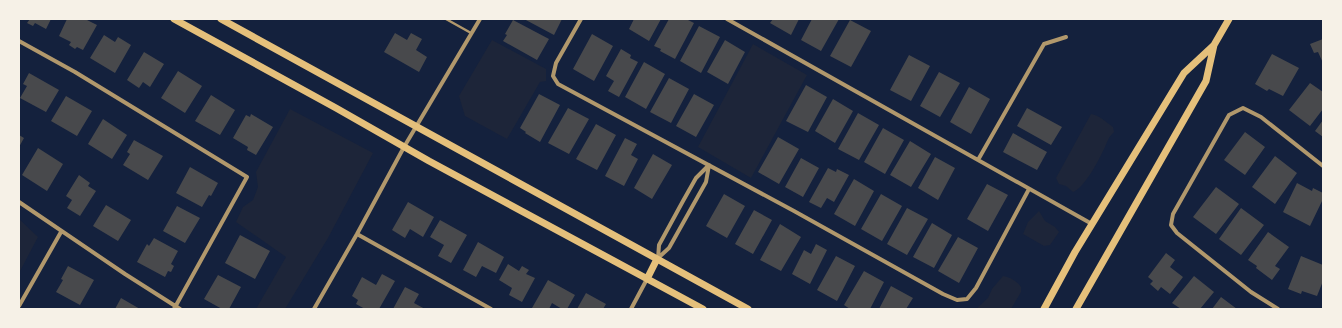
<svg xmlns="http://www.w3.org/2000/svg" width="1342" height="328" font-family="Mulish,sans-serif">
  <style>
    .green { fill: #1d2539 }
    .building { fill: #48494c }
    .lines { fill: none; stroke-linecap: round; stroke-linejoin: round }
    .service { stroke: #b1986c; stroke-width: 2.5 }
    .minor { stroke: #b1986c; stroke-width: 4 }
    .secondary { stroke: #e5c07b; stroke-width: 7 }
  </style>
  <rect width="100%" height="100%" fill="#14213d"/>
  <path class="green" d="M492,40L546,69V81L540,82L507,139L465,116L459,96Z
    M753,44L807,75L751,178L698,147Z
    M290,109L373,153L328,238L285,309H256L286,257L236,222L243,207L253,200L258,187L256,172Z
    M1091,114C1099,115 1106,122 1113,127L1114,132C1106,140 1108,142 1103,151C1098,162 1084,188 1073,192L1066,186L1059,184L1056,178Z
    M1039,211L1045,221L1055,227L1059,232L1050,245L1044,246L1023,234L1028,222Z
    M19,219L38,237L19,273Z
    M1003,276C1010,277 1017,281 1021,287V292L1011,309H976L988,298L992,289Z"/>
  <path class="building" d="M30,19H51L46,29L35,23L33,26L27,23Z
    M67,19H85L97,25L83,50L77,47L75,49L69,45L71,42L59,36Z
    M524,19H562L554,35Z
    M634,19H661L649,41L629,29Z
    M669,19H686L694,23L675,59L660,51L661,49L654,46Z
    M773,19H799L791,35L770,23Z
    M812,19H839L821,51L801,40Z
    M513,20L549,39L537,60L503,41L507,35L505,34Z
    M850,20L871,31L851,67L830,56Z
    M699,26L720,37L701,73L680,61Z
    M395,33L407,40L411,33L422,39L416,50L427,57L419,72L384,52Z
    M592,34L613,46L594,81L573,69Z
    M104,35L115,42L118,37L131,45L115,73L90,58Z
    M1323,39V63L1318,52L1314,53L1310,44Z
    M725,40L745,52L728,84L707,72Z
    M621,49L631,55L630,58L638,62L619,97L608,91L614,81L606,76Z
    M144,52L164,64L150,87L143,82L139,88L127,80Z
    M1272,54L1299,68L1283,96L1269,89L1267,91L1255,84Z
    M909,55L930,66L911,101L890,90Z
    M644,62L665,74L646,109L625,97Z
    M178,71L202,86L185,113L161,98Z
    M939,72L960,83L940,117L920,106Z
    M29,73L59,90L46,112L20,98L27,86L23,84Z
    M669,78L689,89L671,123L650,112Z
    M1310,83L1323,92V109L1310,126L1289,110Z
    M806,85L827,97L808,132L786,121Z
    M969,87L990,99L971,134L950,122Z
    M539,94L560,105L540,142L525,133L526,132L520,128Z
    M694,94L714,105L696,137L676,126Z
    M211,95L235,110L220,135L195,121Z
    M66,96L92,111L77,136L51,121Z
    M833,99L853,111L835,143L815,131Z
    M568,108L589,119L569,154L548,143Z
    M1027,108L1062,127L1051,145L1017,126Z
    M858,113L879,125L859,160L838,149Z
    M251,114L273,127L256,155L247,150L248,147L233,138L246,115L250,117Z
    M103,119L127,135L112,159L88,144Z
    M1323,120V137L1315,131Z
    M596,124L616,135L597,170L576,159Z
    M883,128L904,140L885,174L864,162Z
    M1245,132L1265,147L1245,175L1224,160Z
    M1013,133L1047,152L1037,170L1003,152Z
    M19,135L24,138L19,147Z
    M778,137L799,149L779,184L758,172Z
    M625,138L637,144L631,155L638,159L624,186L605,176Z
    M134,140L163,156L148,180L123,165L130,154L127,152Z
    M910,141L931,154L911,187L890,175Z
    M38,148L63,164L47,191L22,175Z
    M653,154L672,165L652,199L634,188Z
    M1275,156L1297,173L1275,204L1252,187Z
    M935,157L955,168L938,200L918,188Z
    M801,158L819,168L803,197L785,187Z
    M190,167L218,183L211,196L209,195L202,207L176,193Z
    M828,168L836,172L837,169L849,175L834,202L827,198L821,208L809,202Z
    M79,175L90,183L88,186L96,191L80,216L67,208L72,200L66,196Z
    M854,179L874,191L855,226L834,214Z
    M1297,183L1312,191L1313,188L1323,193V199L1310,226L1283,212Z
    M987,184L1008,195L988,231L967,219Z
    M1216,187L1239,204L1216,234L1193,217Z
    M724,194L745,206L727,238L706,226Z
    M881,194L902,206L882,241L861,229Z
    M408,202L434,217L423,237L410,229L405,238L392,230Z
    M106,205L131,220L118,241L93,226Z
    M177,206L200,218L185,243L163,231Z
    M907,208L928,219L907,255L887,244Z
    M1241,208L1264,225L1241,255L1219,239Z
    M754,210L772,220L753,254L735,244Z
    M440,220L467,235L451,263L438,256L444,245L430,237Z
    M932,223L952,235L934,268L913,257Z
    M780,224L801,237L781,271L760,260Z
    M1268,232L1289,247L1275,266L1280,269L1272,280L1256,268L1257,266L1248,260Z
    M240,235L270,251L255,279L225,263Z
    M958,237L978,248L959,283L938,271Z
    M154,238L178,251L171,264L174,266L171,272L168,271L165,277L137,262L147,244L149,246Z
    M478,242L504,257L496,273L482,266L476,277L463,270Z
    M816,244L827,250L810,284L792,274L804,250L811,254Z
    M1166,253L1175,260L1170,267L1183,277L1170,294L1161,287L1158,291L1150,284L1153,281L1148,277Z
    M836,256L855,266L837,301L817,290Z
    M1301,256L1323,265V281L1317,296L1302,291L1301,294L1288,289Z
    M508,264L519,271L522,266L529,270L526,274L535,278L522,302L509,295L512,288L499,280Z
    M68,266L94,280L80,305L56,292L63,280L61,279Z
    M864,271L884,282L870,309H850L844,305Z
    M382,274L395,281L379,309H365L356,304L358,300L352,296L362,277L376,285Z
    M218,275L241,287L229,309H222L204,299Z
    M1194,276L1214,292L1200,309H1181L1172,303Z
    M548,280L575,295L567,309H562L552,303L549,309H534L532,308Z
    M891,286L913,298L906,309H879Z
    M405,287L419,294L414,303L425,309H393Z
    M586,293L606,304L603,309H577Z
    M1221,297L1237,309H1212Z
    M121,298L140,309H115Z"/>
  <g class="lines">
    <path class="service" d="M446,19L471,33"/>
    <path class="minor" d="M581,19L556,63L553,76L558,84L794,211L943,294L957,300L967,299L976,288L1029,189
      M727,19L1092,224
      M19,41L75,72L247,177L174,309
      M978,160L1044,44L1066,37
      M19,202L125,274L180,309
      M357,234L491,309
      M657,259L669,248L706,182L709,165
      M658,259L659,245L683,201L696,178L709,165
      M19,306L61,232
      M314,309L357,234L404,147L480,19
      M631,309L647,279
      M1278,309L1251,292L1177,233L1171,225L1173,214L1229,115L1243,108L1261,117L1323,166"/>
    <path class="secondary" d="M174,19L336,108L429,161L703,309
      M221,19L748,309
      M647,279L657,259
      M1044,309L1075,252L1184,73L1214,45L1229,19
      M1076,309L1206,81L1214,45"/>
  </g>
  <rect width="1342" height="328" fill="none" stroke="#f6f1e7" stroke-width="40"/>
</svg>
